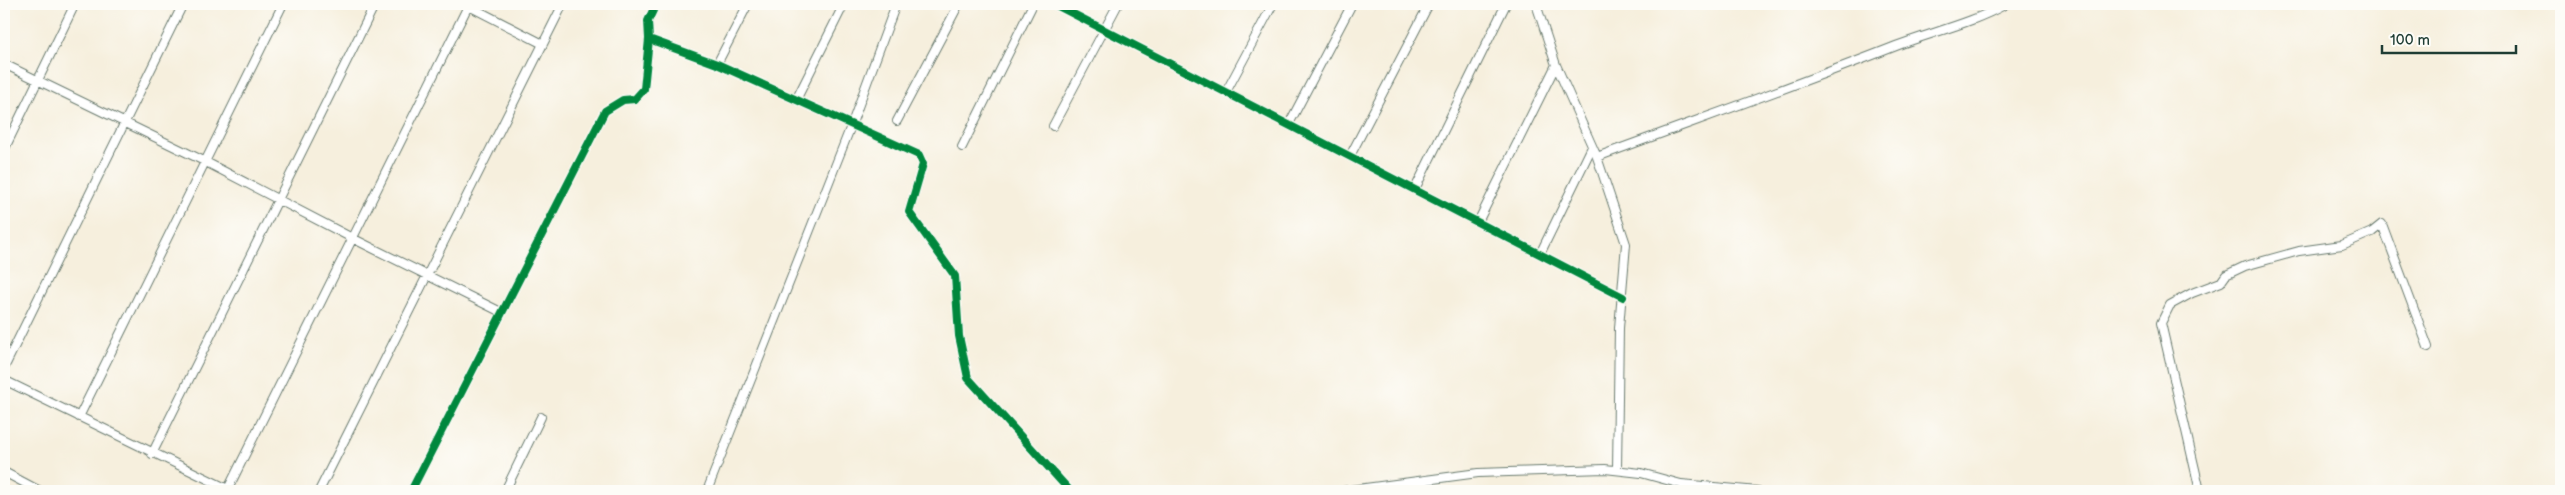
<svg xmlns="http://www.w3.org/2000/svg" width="2565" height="495" font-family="'Balsamiq Sans',sans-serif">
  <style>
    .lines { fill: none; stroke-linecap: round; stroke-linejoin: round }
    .minor-casing { stroke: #6a7b6f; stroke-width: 10 }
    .minor { stroke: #fff; stroke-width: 8 }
    .cycleway-casing { stroke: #fdfcf7; stroke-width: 11 }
    .cycleway { stroke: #00873e; stroke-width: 8 }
  </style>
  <rect width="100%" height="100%" fill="#fdfcf7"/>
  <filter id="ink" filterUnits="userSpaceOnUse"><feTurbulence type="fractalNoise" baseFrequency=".02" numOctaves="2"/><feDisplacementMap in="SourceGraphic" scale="10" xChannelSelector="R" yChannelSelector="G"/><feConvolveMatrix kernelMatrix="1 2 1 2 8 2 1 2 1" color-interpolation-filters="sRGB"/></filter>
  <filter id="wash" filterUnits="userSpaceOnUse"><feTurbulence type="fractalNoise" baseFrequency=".0096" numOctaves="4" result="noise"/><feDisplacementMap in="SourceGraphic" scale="20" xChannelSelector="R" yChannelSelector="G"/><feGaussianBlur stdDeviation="1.12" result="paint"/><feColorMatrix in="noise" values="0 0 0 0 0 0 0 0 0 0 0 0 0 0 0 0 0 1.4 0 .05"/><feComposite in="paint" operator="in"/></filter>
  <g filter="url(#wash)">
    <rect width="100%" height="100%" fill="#f6efdd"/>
  </g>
  <g filter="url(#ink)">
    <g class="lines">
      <defs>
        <path id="minor" d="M465,4L543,44
          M1054,4L1623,297
          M1536,4L1556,65L1597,157L1626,244L1619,328L1617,469
          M649,39L717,64L919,155L923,164L909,212L955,276L959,336L968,378L1070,491
          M4,64L204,161L354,239L501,312
          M717,64L748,4
          M1226,92L1273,4
          M796,100L844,4
          M897,121L959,4
          M1289,124L1352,4
          M1053,126L1118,4
          M962,147L1033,4
          M4,150L75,4
          M1350,156L1429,4
          M1597,157C1697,120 1797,85 1896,46C1932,32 1973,23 2006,4
          M1415,189L1506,4
          M1478,222L1556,65
          M1540,254L1592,147
          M4,368L183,4
          M4,380L232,491
          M79,417L283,4
          M152,454L375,4
          M4,472L40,491
          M228,489L469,4
          M319,491L563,4
          M411,491L605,111L623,100L635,99L644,89L649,39L648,21L656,4
          M505,491L541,417
          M707,491L851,126L896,4
          M1343,491L1478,473L1605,469L1641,473L1681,484L1758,491
          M2200,491L2161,323L2170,305L2192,293L2221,282L2226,275L2245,266L2299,251L2342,245L2372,232L2382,224L2428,347"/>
      </defs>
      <use href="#minor" class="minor-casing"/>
      <use href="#minor" class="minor"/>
      <defs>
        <path id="cycleway" d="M1054,4L1623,297
          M649,39L717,64L919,155L923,164L909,212L955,276L959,336L968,378L1070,491
          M411,491L605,111L623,100L635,99L644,89L649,39L648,21L656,4"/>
      </defs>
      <use href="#cycleway" class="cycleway-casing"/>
      <use href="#cycleway" class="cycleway"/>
    </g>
  </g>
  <rect width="2565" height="495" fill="none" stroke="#fdfcf7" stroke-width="20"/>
  <path d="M2382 45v8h134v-8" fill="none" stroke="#1f3d34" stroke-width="2.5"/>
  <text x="2390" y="45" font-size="15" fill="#1f3d34" stroke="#fdfcf7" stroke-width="4" paint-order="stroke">100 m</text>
</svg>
